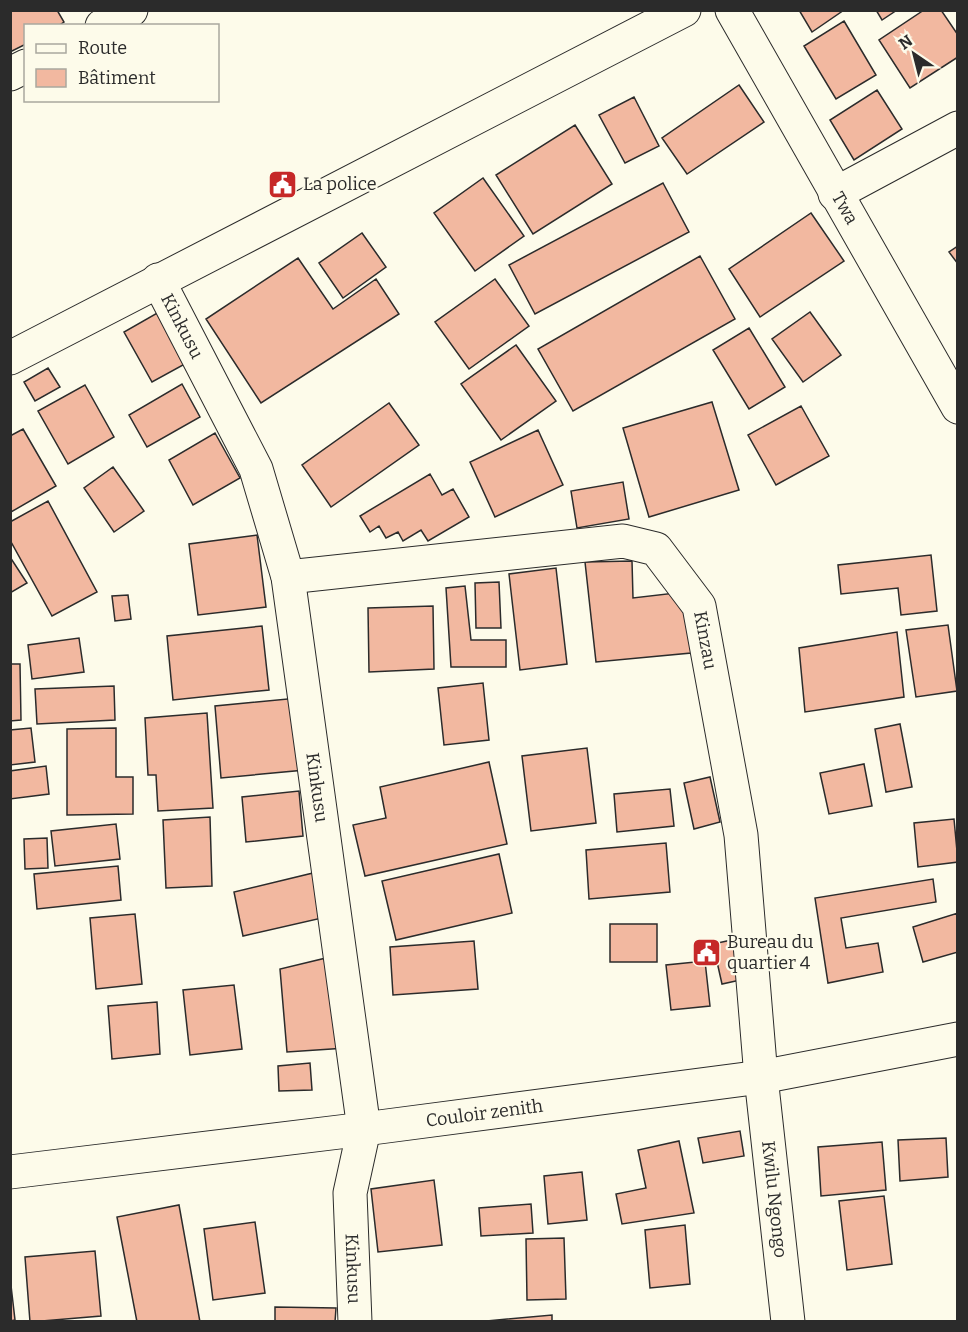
<svg xmlns="http://www.w3.org/2000/svg" width="968" height="1332" font-family="Bitter,serif">
  <style>
    .building { fill: #f2b8a0; stroke: #2b2b2b; stroke-width: 1.5 }
    .lines { fill: none; stroke-linecap: round; stroke-linejoin: round }
    .street-casing { stroke: #2b2b2b; stroke-width: 35 }
    .street { stroke: #fdfbea; stroke-width: 33 }
    .labels { text-anchor: middle; dominant-baseline: central; stroke-width: 4.5; stroke-linejoin: round; paint-order: stroke }
    .poi-label { font-size: 18px; fill: #2b2b2b; stroke: #fdfbea; text-anchor: start }
    .street-label { font-size: 18px; fill: #2b2b2b; stroke: #fdfbea }
  </style>
  <rect width="100%" height="100%" fill="#fdfbea"/>
  <path class="building" d="M10,10H57L64,22L58,26H26V44L10,52Z
    M799,10H844L812,32Z
    M876,10H897L882,20Z
    M924,10H941L958,35V57L910,88L879,40Z
    M844,21L876,75L836,99L804,46Z
    M739,85L764,122L687,174L662,138Z
    M877,90L902,129L854,160L830,120Z
    M634,97L659,146L625,163L599,115Z
    M575,125L612,184L533,234L496,175Z
    M483,178L524,236L475,271L434,213Z
    M663,183L689,232L535,314L509,265Z
    M811,213L844,261L760,317L729,269Z
    M362,233L386,267L343,298L319,263Z
    M958,246V264L949,252Z
    M700,256L735,319L573,411L538,349Z
    M298,258L333,309L376,279L399,314L261,403L206,319Z
    M495,279L529,326L469,369L435,322Z
    M166,308L194,359L152,382L124,332Z
    M810,312L841,355L803,382L772,339Z
    M749,328L785,387L749,409L713,350Z
    M516,345L556,401L501,440L461,384Z
    M48,368L60,387L35,401L24,382Z
    M182,384L200,417L147,447L129,415Z
    M85,385L114,437L68,464L38,411Z
    M712,402L739,490L649,517L623,428Z
    M389,403L419,445L331,507L302,465Z
    M801,406L829,456L776,485L748,435Z
    M23,429L56,486L11,512L10,436Z
    M538,430L563,485L495,517L470,462Z
    M215,433L240,478L193,505L169,460Z
    M113,467L144,511L114,532L84,488Z
    M430,474L442,495L453,489L469,517L428,541L421,530L403,541L398,532L386,538L379,526L370,532L360,516Z
    M623,482L629,519L577,528L571,491Z
    M48,501L97,592L52,616L10,540V522Z
    M257,535L266,607L198,615L189,544Z
    M931,555L937,611L901,615L898,588L841,594L838,565Z
    M10,557L27,583L10,593Z
    M632,561L633,598L684,592L691,653L596,662L585,562Z
    M556,568L567,664L520,670L509,574Z
    M499,582L501,628H476L475,583Z
    M465,586L471,640H506V667H451L446,588Z
    M128,595L131,619L115,621L112,596Z
    M433,606L434,669L369,672L368,608Z
    M948,625L957,691L916,697L906,630Z
    M262,626L269,690L173,700L167,636Z
    M897,632L904,697L805,712L799,648Z
    M79,638L84,672L32,679L28,645Z
    M10,664H20L21,720L10,721Z
    M483,683L489,740L444,745L438,688Z
    M114,686L115,720L37,724L35,689Z
    M298,698L305,770L221,778L215,706Z
    M207,713L213,808L158,811L156,775H148L145,718Z
    M900,724L912,787L886,792L875,729Z
    M31,728L35,762L10,765V730Z
    M116,728V777H133V814L67,815V729Z
    M587,748L596,823L531,831L522,756Z
    M489,762L507,844L365,876L353,825L386,818L380,787Z
    M864,764L872,806L829,814L820,773Z
    M46,766L49,794L10,799V771Z
    M710,777L720,822L694,829L684,783Z
    M670,789L674,826L617,832L614,794Z
    M299,791L303,836L246,842L242,797Z
    M210,817L212,886L166,888L163,820Z
    M954,819L958,862L918,867L914,823Z
    M116,824L120,859L55,866L51,831Z
    M47,838L48,868L25,869L24,839Z
    M666,843L670,892L589,899L586,850Z
    M499,854L512,913L396,940L382,881Z
    M118,866L121,900L37,909L34,874Z
    M313,873L322,918L243,936L234,892Z
    M933,879L936,902L841,918L846,948L878,943L883,972L828,983L815,898Z
    M958,913V952L923,962L913,927Z
    M135,914L142,984L96,989L90,918Z
    M610,924H657V962H610Z
    M736,939L745,979L722,984L713,944Z
    M474,941L478,989L393,995L390,947Z
    M326,958L346,1048L287,1052L280,969Z
    M705,961L710,1006L671,1010L666,965Z
    M234,985L242,1049L190,1055L183,990Z
    M157,1002L160,1054L112,1059L108,1006Z
    M310,1063L312,1090L279,1091L278,1066Z
    M740,1131L744,1156L703,1163L698,1138Z
    M946,1138L948,1177L900,1181L898,1140Z
    M679,1141L694,1213L622,1224L616,1194L646,1188L638,1150Z
    M882,1142L886,1190L821,1196L818,1147Z
    M582,1172L587,1220L548,1224L544,1176Z
    M434,1180L442,1245L378,1252L371,1189Z
    M884,1196L892,1264L847,1270L839,1201Z
    M531,1204L533,1233L481,1236L479,1208Z
    M179,1205L200,1322H137L117,1217Z
    M255,1222L265,1293L213,1300L204,1229Z
    M685,1225L690,1284L650,1288L645,1230Z
    M564,1238L566,1299L527,1300L526,1239Z
    M95,1251L101,1316L30,1322L25,1257Z
    M10,1277L15,1320L10,1321Z
    M275,1307L336,1308L335,1322H275Z
    M552,1315V1322H476Z"/>
  <g class="lines">
    <defs>
      <g id="street">
        <path id="s1" d="M732,10L958,407"/>
        <path d="M102,26L131,10"/>
        <path d="M10,74L26,66"/>
        <path d="M835,194L958,128"/>
        <path id="s2" d="M158,280L256,469L288,577L364,1129L350,1193L355,1322"/>
        <path d="M10,358L684,10"/>
        <path id="s3" d="M288,577L623,541L656,549L699,606L741,835L761,1077L788,1322"/>
        <path id="s4" d="M10,1172L364,1129L761,1077L958,1039"/>
      </g>
    </defs>
    <use href="#street" class="street-casing"/>
    <use href="#street" class="street"/>
  </g>
  <defs>
    <symbol id="civic-square" viewBox="-11 -11 22 22"><rect x="-9" y="-9" width="18" height="18" rx="4" fill="#c62828" stroke="#fdfbea"/><path d="M-.6-6.5H3V-4.5H.6V-3L4-1V1h2V6H-6V1h2V-1L-.6-3ZM-1.2 2.5V6h2.4V2.5Z" fill="#fff"/></symbol>
  </defs>
  <g fill-rule="evenodd">
    <use href="#civic-square" x="266" y="168" width="33" height="33"/>
    <use href="#civic-square" x="690" y="936" width="33" height="33"/>
  </g>
  <g class="labels">
    <g class="poi-label">
      <text x="303" y="184">La police</text>
      <text x="727" y="942">Bureau du<tspan x="727" dy="21">quartier 4</tspan></text>
    </g>
    <g class="street-label">
      <text stroke="none"><textPath href="#s1" startOffset="228">Twa</textPath></text>
      <text stroke="none"><textPath href="#s2" startOffset="52">Kinkusu</textPath></text>
      <text stroke="none"><textPath href="#s3" startOffset="477">Kinzau</textPath></text>
      <text stroke="none"><textPath href="#s2" startOffset="538">Kinkusu</textPath></text>
      <text stroke="none"><textPath href="#s4" startOffset="478">Couloir zenith</textPath></text>
      <text stroke="none"><textPath href="#s3" startOffset="1041">Kwilu Ngongo</textPath></text>
      <text stroke="none"><textPath href="#s2" startOffset="1024">Kinkusu</textPath></text>
    </g>
  </g>
  <rect width="968" height="1332" fill="none" stroke="#2b2b2b" stroke-width="24"/>
  <rect x="24" y="24" width="195" height="78" fill="#fdfbea" stroke="#a9a89e" stroke-width="1.5"/>
  <rect x="36" y="44" width="30" height="9" fill="#fdfbea" stroke="#a9a89e" stroke-width="1.5"/>
  <text x="78" y="54" font-size="18" fill="#2b2b2b">Route</text>
  <rect x="36" y="69" width="30" height="18" fill="#f2b8a0" stroke="#a9a89e" stroke-width="1.5"/>
  <text x="78" y="84" font-size="18" fill="#2b2b2b">Bâtiment</text>
  <g transform="translate(914 54) rotate(325)" stroke="#fdfbea" stroke-width="4.5" paint-order="stroke">
  <path d="M0-4.5L10 22L0 15L-10 22Z" fill="#2b2b2b"/>
  <text y="-9" font-size="16" font-weight="bold" text-anchor="middle" fill="#2b2b2b">N</text>
  </g>
</svg>
